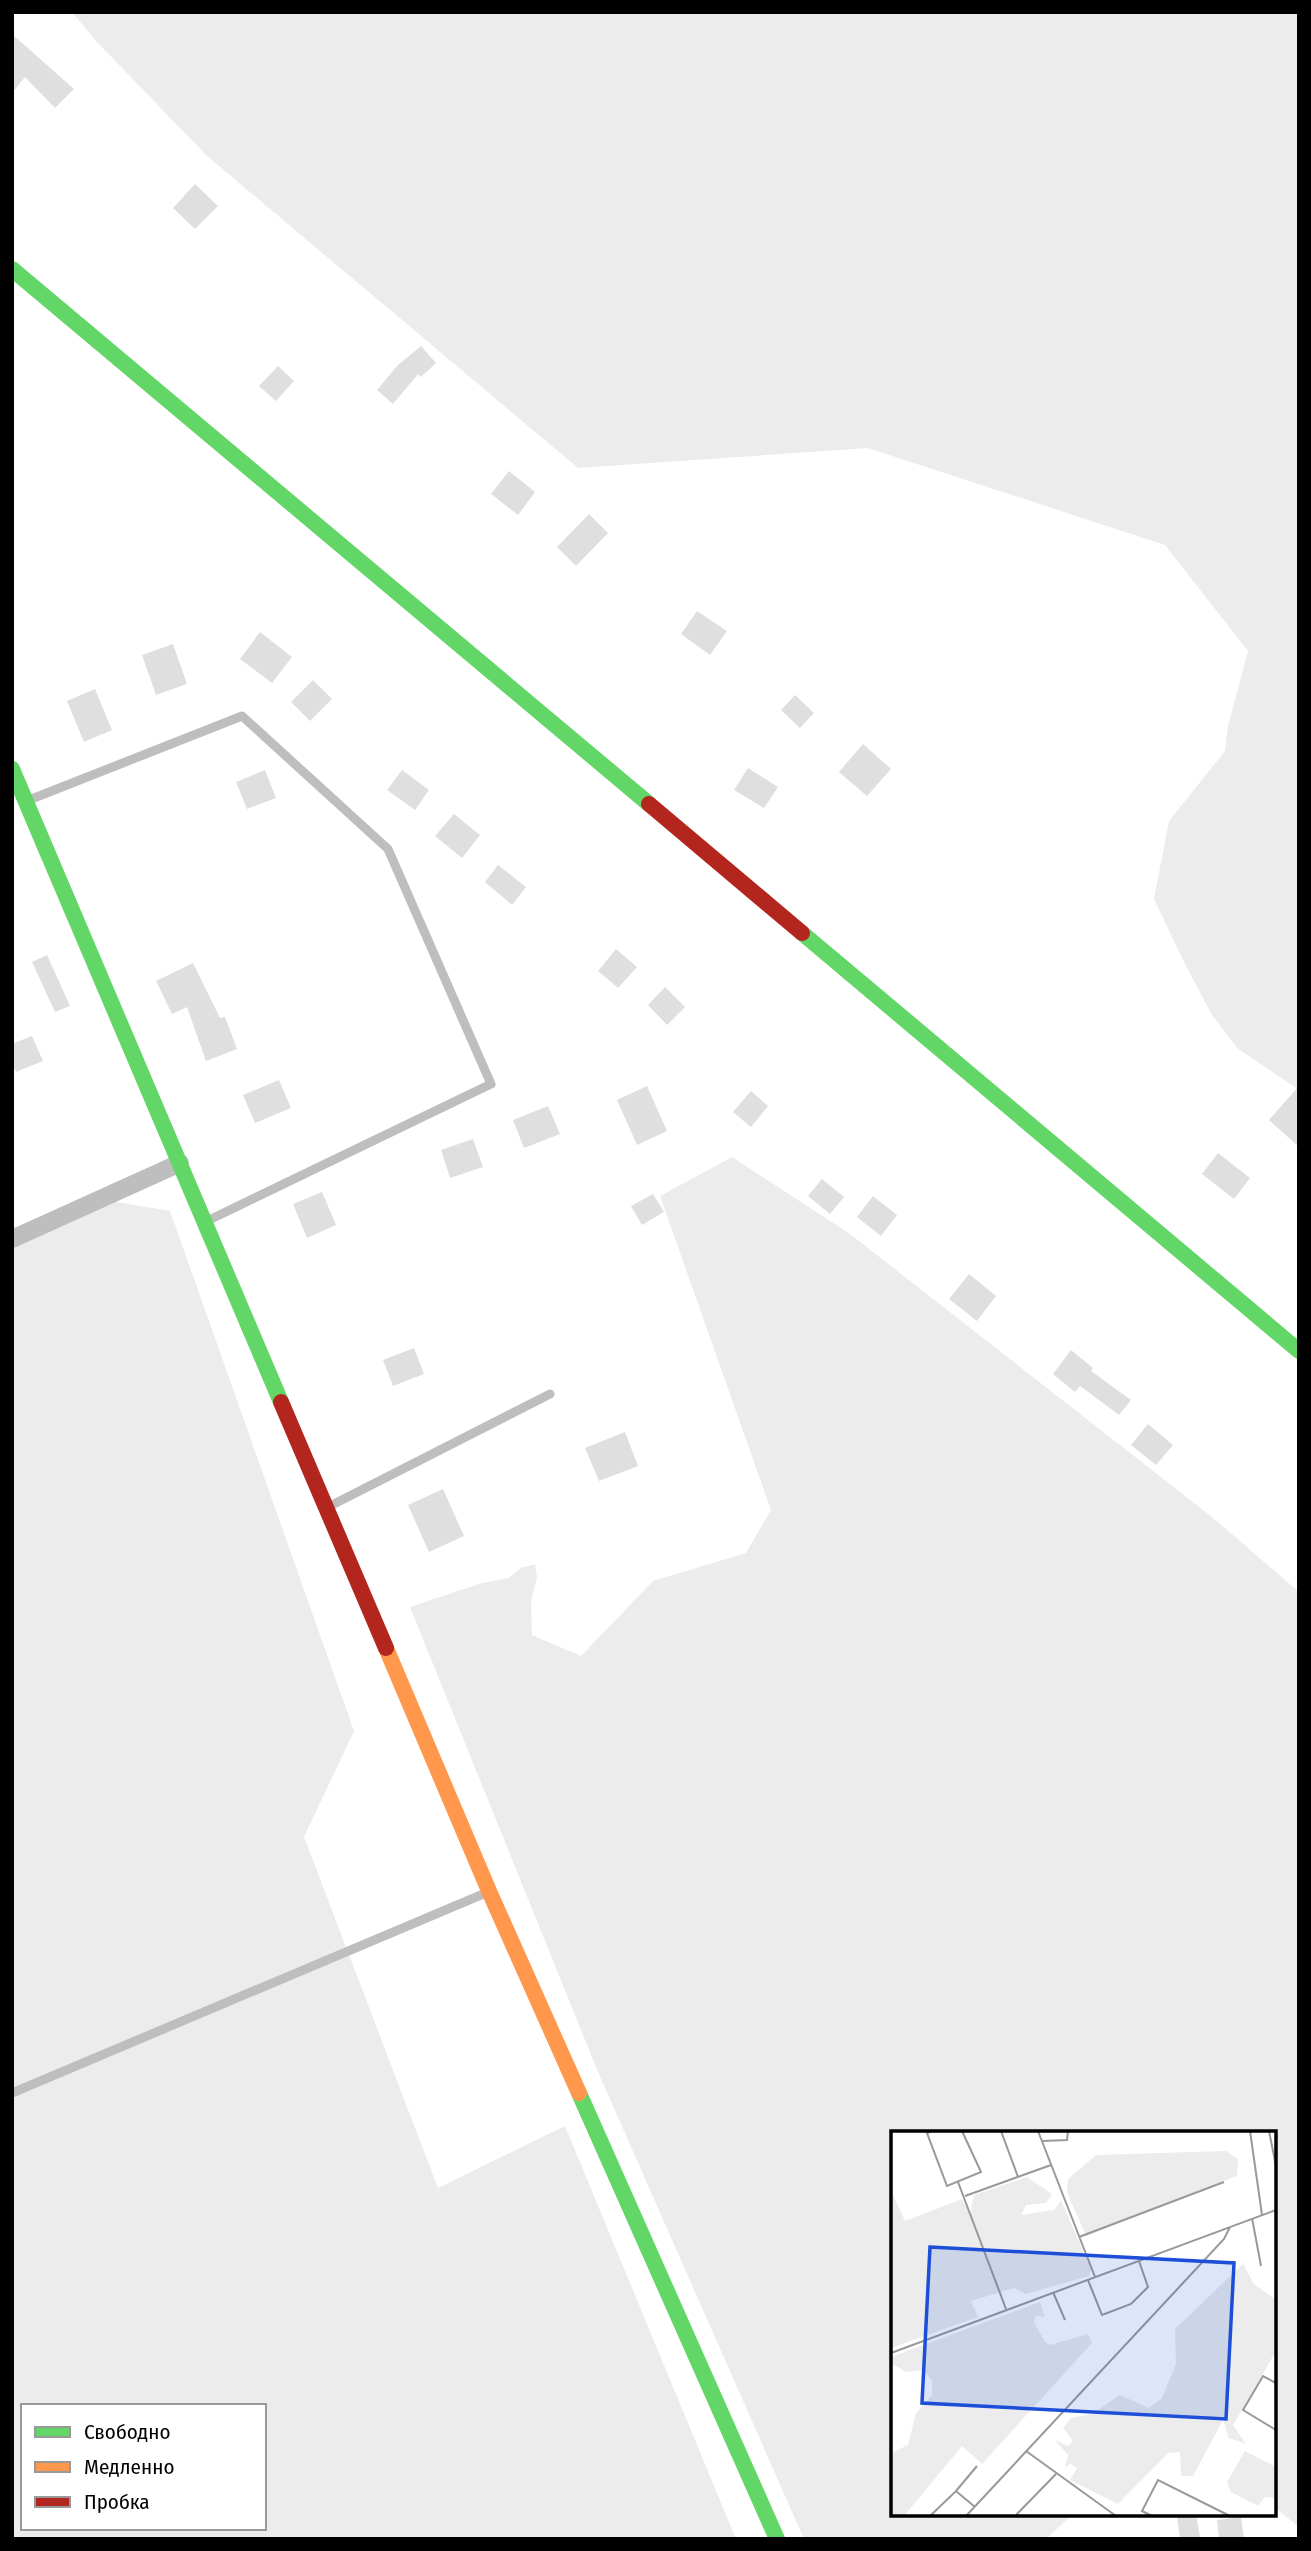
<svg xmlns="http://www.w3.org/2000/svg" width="1311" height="2551" font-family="'Fira Sans Condensed',sans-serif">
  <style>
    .green { fill: #ececec; fill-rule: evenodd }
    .building { fill: #dfdfdf }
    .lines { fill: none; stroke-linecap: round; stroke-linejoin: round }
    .lane { stroke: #bebebe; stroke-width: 9 }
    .street { stroke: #bebebe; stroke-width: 18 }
    .fast { stroke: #63d668; stroke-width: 16 }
    .slow { stroke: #ff974d; stroke-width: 16 }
    .jam { stroke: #b3261e; stroke-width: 16 }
    .inset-road { fill: none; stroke: #999; stroke-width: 2 }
    .view { fill: #1d4ed8; fill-opacity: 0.15; stroke: #1d4ed8; stroke-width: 3.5 }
    .inset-edge { fill: none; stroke: #000; stroke-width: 3.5 }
  </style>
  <rect width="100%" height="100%" fill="#fff"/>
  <path class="green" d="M72,12H1299V1090L1237,1048L1212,1015L1184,962L1154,899L1169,821L1225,751L1228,726L1248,651L1165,545L868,448L578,468L207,156L95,40Z
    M732,1157L850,1234L1212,1517L1299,1592V2527L1274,2507V2133H893V2514H1073L1046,2539H804L598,2072L410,1607L482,1583L509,1578L521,1568L535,1564L537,1577L531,1602L532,1635L581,1656L653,1581L746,1553L771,1510L660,1196Z
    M111,1201L170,1211L354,1731L304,1837L438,2188L565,2126L736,2539H12V1249ZM23,2406H264V2528H23Z"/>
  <path class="building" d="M12,34L74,89L55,108L25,77L12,93Z
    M195,184L218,206L195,229L173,208Z
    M421,346L436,363L421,377L418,374L393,404L377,390L397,366Z
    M278,366L294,381L276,401L259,386Z
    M509,471L535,492L518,515L491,494Z
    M589,514L608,533L576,566L557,547Z
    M697,611L727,631L710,655L681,634Z
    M260,632L292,657L272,683L240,659Z
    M173,644L187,684L156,695L142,655Z
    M313,680L332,699L310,721L291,702Z
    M95,689L112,730L84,742L67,701Z
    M795,695L814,713L800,728L781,710Z
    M863,744L891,769L867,796L839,772Z
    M748,768L778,787L764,808L734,790Z
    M265,770L276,798L247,809L236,782Z
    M402,770L429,790L415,810L387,790Z
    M454,814L480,835L462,858L435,836Z
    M498,865L526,887L512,905L485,882Z
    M616,949L637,967L618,988L598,971Z
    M47,955L70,1006L55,1012L32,962Z
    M193,963L220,1018L225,1017L237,1049L206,1061L187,1007L172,1014L156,981Z
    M665,987L685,1007L667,1025L648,1005Z
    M32,1036L43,1061L16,1072L12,1062V1044Z
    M279,1080L291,1108L255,1123L243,1095Z
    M647,1086L667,1131L637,1145L617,1100Z
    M1299,1086V1147L1269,1120Z
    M751,1091L768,1106L751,1127L733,1112Z
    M548,1106L560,1134L524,1148L513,1120Z
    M473,1139L483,1167L450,1178L441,1150Z
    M1218,1153L1250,1178L1234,1199L1202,1174Z
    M822,1179L844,1197L830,1214L808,1196Z
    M322,1192L336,1225L307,1238L293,1204Z
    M653,1194L664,1212L642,1225L631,1206Z
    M873,1196L897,1215L881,1236L857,1217Z
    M969,1274L996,1296L977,1321L949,1299Z
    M414,1348L424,1374L393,1386L383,1360Z
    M1071,1350L1093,1368L1091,1371L1131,1400L1119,1415L1080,1386L1075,1392L1053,1374Z
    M1148,1424L1173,1445L1156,1465L1131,1445Z
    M625,1432L638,1466L599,1481L585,1448Z
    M443,1489L464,1536L429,1552L408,1505Z
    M1196,2514L1200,2537L1180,2539L1177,2516Z
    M1241,2517L1244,2539H1219L1217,2520Z"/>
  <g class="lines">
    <path class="lane" d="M29,800L242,716L388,849L491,1084L207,1221
      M330,1506L550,1394
      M12,2093L488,1892"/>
    <path class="street" d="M12,1239L180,1163"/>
    <path class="fast" d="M12,269L649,804
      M12,769L281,1402
      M802,933L1299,1351
      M579,2093L777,2539"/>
    <path class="slow" d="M386,1648L489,1891L579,2093"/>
    <path class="jam" d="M649,804L802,933
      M281,1402L386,1648"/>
  </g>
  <g transform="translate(891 2131)">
    <rect width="385" height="385" fill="#fff"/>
    <path d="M335,20L347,28L346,45L195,105L176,61L177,48L205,24ZM136,46L161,63L155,72L135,74L130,84L163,79L170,69L200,138L198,145L135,163L123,157L80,170L87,186L0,217V59L14,90L71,68L79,83L83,64ZM352,133L363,153L385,169V220L342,294L355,313L338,307L332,289L302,345H290L289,321L277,322L227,373L179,349L186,337L180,333L174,336L177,324L164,309L177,315L182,310L172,297L180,287L201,283L229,264L258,277L271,267L285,233L284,198ZM149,171L154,186L145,185L143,191L154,211L159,214L197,203L201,212L91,333L71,315L13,385H0V322L17,314L25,282L41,264V250L32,239L15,241L0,232V226ZM354,320L385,336V367L374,366L367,375L340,361L336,351Z" fill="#ececec"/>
    <path class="inset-road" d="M41,0L36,2L56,55L90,41L71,0M110,0L127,46M147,0L204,146M359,0L371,84M378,0L385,35M151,10L176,9L177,0M67,51L115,178M74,65L160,34M361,87L370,135M188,106L333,51M197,149L211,184L240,173L257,156L248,130M162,161L174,189M0,222L385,79M385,252L372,245L352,279L385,299M135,320L225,385M65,360L86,335M125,384L165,343M39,385L65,360L84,376M75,385L333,108L339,96M261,385L251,380L267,349L339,385"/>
    <path class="view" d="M39,116L343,132L335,288L31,272Z"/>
    <rect width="385" height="385" class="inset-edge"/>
  </g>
  <rect width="1311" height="2551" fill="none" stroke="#000000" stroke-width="28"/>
  <rect x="21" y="2404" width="245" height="126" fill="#ffffff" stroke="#999999" stroke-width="2"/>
  <rect x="35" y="2427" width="35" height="10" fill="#63d668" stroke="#999999" stroke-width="2"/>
  <text x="84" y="2439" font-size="21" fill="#000000">Свободно</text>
  <rect x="35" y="2462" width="35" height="10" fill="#ff974d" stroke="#999999" stroke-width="2"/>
  <text x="84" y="2474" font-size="21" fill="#000000">Медленно</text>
  <rect x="35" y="2497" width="35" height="10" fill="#b3261e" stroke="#999999" stroke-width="2"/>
  <text x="84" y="2509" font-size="21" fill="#000000">Пробка</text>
</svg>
